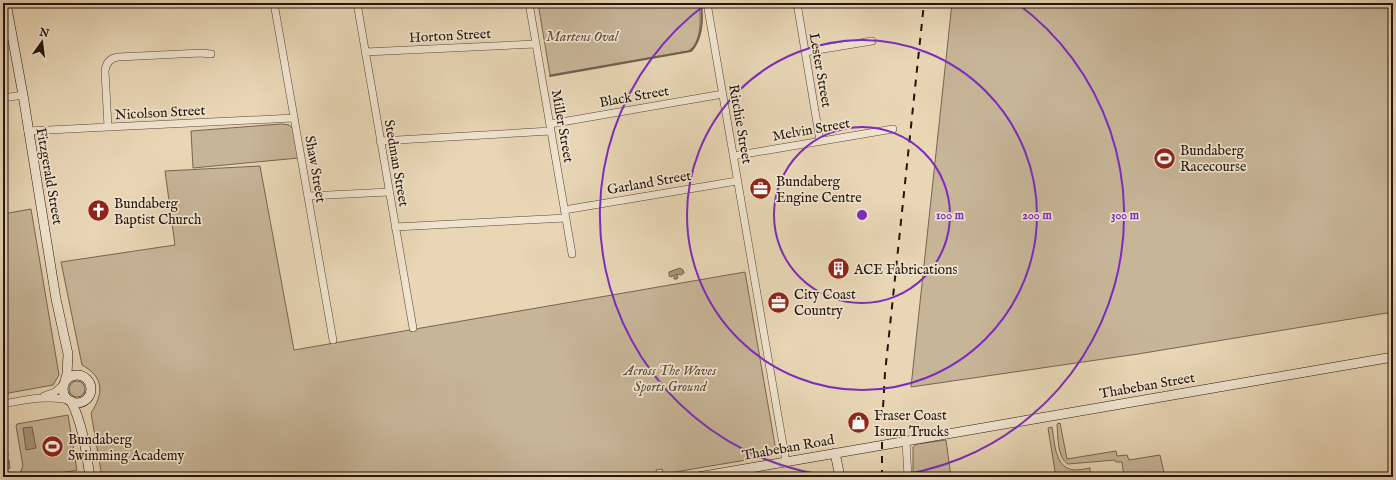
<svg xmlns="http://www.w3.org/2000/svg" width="1396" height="480" viewBox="0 0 1396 480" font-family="'IM FELL English',serif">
<rect width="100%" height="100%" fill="#e8d6b5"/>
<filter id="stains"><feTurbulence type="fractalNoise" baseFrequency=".005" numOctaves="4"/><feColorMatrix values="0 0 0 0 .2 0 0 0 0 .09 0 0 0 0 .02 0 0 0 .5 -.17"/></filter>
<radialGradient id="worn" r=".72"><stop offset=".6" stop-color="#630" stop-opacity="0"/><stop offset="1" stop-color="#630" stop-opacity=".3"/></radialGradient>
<path fill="#c7b598" stroke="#766452" d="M 538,3 L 699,3 C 701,16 702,44 688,51 L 550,75 Z
M 952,3 L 1393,3 L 1393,312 L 1138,354 L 911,387 Z
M 281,124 L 289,125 L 294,130 L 299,158 L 193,168 L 191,131 Z
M 260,166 L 294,350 L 745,272 L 776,451 L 770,456 L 663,474 L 662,469 L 656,470 L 657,476 L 648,477 L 102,477 L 91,413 C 104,393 104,377 82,365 L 61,262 L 175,245 L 165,171 Z
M 31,209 L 59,375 L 53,385 L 3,394 L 3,214 Z
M69 389a8 8 0 1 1 16 0a8 8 0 1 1-16 0Z
M 68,415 L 77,470 L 39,477 L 20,477 L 20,473 L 23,466 L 16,426 L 17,424 Z
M 1060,423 L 1067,459 L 1116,451 L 1117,456 L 1127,455 L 1129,460 L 1160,455 L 1165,477 L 1124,477 L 1122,462 L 1116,462 L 1115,460 L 1068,464 C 1057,458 1058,436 1057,424 Z
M 3,426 L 8,456 L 6,457 L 7,460 L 9,460 L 10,468 L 3,470 L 3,462 L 4,461 L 3,453 Z
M 1052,427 C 1055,442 1054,468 1074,470 C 1079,470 1085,469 1090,468 L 1090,474 L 1078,477 L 1056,477 L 1048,428 Z
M 946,440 L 951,477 L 913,477 L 913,447 L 917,444 Z"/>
<path fill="#a5947b" stroke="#71614e" d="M 680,268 L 683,270 L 684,273 L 681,275 L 676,274 L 678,277 L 677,279 L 674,279 L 674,275 L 671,277 L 669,276 L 669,272 Z
M 32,427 L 36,448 L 26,450 L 23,428 Z"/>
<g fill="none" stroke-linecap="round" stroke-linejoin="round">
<path stroke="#71614e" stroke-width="2" d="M 550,76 L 691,51 C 703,38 703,19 701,3"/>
<defs>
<path id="street" d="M 274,3 L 333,340
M 357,3 L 413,328
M 529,3 L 572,254
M 707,3 L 786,462
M 797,3 L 820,141
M 365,52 L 536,44
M 805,52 L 872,41
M 3,98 L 23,95
M 550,124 L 723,94
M 108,127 L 105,71 C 106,63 110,58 118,57 L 201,53 L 211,54
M 28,131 L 294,118
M 380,141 L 551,131
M 733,156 L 893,129
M 308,196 L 389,192
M 564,210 L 737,181
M 395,227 L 566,218
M 44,396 L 55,392 L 64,384
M 3,404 C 25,400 47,395 69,400
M 906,441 L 908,477"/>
<path id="secondary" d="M 6,3 L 23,95 L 56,299 L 68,354 L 67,374 L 65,381
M63 389a14 14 0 1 1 28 0a14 14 0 1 1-28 0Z
M 71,401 C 83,425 86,451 90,477
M 835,453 L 840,477
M 698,477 L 1393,357"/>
</defs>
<use href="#street" stroke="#554436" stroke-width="8"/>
<use href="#secondary" stroke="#24140b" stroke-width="10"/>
<use href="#street" stroke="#f0e4cf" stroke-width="7"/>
<use href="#secondary" stroke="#f0e4cf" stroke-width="9"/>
<path stroke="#24140b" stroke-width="2" stroke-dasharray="7 7" stroke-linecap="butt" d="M 882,477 L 882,425 L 885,373 L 924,3"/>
</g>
<g fill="none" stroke="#7b2cbf" stroke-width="2">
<circle cx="862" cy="215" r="88"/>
<circle cx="862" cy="215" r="175"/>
<path d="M839 477A263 263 0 0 1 706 4M1018 4A263 263 0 0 1 885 477"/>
</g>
<defs>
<symbol id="stadium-disc" viewBox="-11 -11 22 22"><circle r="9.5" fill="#8f2418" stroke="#f0e4cf"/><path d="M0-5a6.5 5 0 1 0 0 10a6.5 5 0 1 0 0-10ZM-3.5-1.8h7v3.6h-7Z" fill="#fff"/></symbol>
<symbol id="office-disc" viewBox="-11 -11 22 22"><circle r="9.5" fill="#8f2418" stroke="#f0e4cf"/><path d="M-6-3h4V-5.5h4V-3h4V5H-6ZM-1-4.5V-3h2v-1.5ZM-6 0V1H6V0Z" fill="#fff"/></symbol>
<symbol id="church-disc" viewBox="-11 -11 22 22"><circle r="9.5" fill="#8f2418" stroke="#f0e4cf"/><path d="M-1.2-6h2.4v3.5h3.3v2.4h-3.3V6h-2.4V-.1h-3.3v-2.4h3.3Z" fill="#fff"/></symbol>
<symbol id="building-disc" viewBox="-11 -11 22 22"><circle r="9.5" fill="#8f2418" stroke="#f0e4cf"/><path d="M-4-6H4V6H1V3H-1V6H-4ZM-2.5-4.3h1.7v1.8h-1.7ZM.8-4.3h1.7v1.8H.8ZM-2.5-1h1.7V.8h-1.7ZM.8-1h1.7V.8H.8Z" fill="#fff"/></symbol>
<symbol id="shop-disc" viewBox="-11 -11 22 22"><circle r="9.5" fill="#8f2418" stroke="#f0e4cf"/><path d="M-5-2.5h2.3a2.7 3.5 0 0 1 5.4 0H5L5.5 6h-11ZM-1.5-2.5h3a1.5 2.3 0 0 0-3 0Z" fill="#fff"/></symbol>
</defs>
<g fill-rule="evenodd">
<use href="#stadium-disc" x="1152" y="146" width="25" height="25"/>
<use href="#office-disc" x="748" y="176" width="25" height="25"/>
<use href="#church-disc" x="86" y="198" width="25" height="25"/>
<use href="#building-disc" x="826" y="256" width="25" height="25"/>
<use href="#office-disc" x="766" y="290" width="25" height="25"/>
<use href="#shop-disc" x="846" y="410" width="25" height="25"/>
<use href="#stadium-disc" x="40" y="434" width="25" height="25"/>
</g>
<g text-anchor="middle" stroke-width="3.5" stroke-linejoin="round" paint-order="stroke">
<g font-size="14" fill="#24140b" stroke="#f0e4cf">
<text transform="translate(450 35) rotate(-3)" y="5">Horton Street</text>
<text transform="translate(821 70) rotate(80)" y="5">Lester Street</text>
<text transform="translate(634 96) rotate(-10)" y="5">Black Street</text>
<text transform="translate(160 112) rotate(-3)" y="5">Nicolson Street</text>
<text transform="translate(741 124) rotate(80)" y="5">Ritchie Street</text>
<text transform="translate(563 126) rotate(80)" y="5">Miller Street</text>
<text transform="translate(811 129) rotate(-10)" y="5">Melvin Street</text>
<text transform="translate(397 163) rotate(80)" y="5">Stedman Street</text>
<text transform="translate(316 169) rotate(80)" y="5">Shaw Street</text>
<text transform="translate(50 176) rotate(80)" y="5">Fitzgerald Street</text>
<text transform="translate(649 182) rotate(-10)" y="5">Garland Street</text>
<text transform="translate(1147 385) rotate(-10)" y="5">Thabeban Street</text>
<text transform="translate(788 447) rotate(-10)" y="5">Thabeban Road</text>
</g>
<g font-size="14" font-style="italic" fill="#5d4c3c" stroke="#f0e4cf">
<text x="582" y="41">Martens Oval</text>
<text x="670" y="375">Across The Waves<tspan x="670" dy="16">Sports Ground</tspan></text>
</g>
<g font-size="14" fill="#24140b" stroke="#f0e4cf" text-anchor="start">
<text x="1180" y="155">Bundaberg<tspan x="1180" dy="16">Racecourse</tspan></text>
<text x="776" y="186">Bundaberg<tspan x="776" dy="16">Engine Centre</tspan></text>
<text x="114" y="208">Bundaberg<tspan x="114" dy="16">Baptist Church</tspan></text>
<text x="854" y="274">ACE Fabrications</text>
<text x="794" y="299">City Coast<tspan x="794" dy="16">Country</tspan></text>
<text x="874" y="420">Fraser Coast<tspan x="874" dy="16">Isuzu Trucks</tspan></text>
<text x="68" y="444">Bundaberg<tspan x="68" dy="16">Swimming Academy</tspan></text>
</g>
</g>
<circle cx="862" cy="215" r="6" fill="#7b2cbf" stroke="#f0e4cf" stroke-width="2"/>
<g font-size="12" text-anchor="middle" font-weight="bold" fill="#7b2cbf" stroke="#f0e4cf" stroke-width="3.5" stroke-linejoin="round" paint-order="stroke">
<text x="950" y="219">100 m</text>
<text x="1037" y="219">200 m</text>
<text x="1125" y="219">300 m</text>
</g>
<rect width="1396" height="480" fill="none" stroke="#e8d6b5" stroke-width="16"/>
<rect x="4" y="4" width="1388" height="472" fill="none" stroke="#24140b" stroke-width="2"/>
<rect x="8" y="8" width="1380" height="464" fill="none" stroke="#24140b"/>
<g transform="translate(42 42) rotate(14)" stroke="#f0e4cf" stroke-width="3" paint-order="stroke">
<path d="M0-3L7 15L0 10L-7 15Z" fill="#24140b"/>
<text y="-6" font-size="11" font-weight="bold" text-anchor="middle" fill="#24140b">N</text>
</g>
<rect width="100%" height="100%" filter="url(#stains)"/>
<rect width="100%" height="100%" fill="url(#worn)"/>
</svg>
